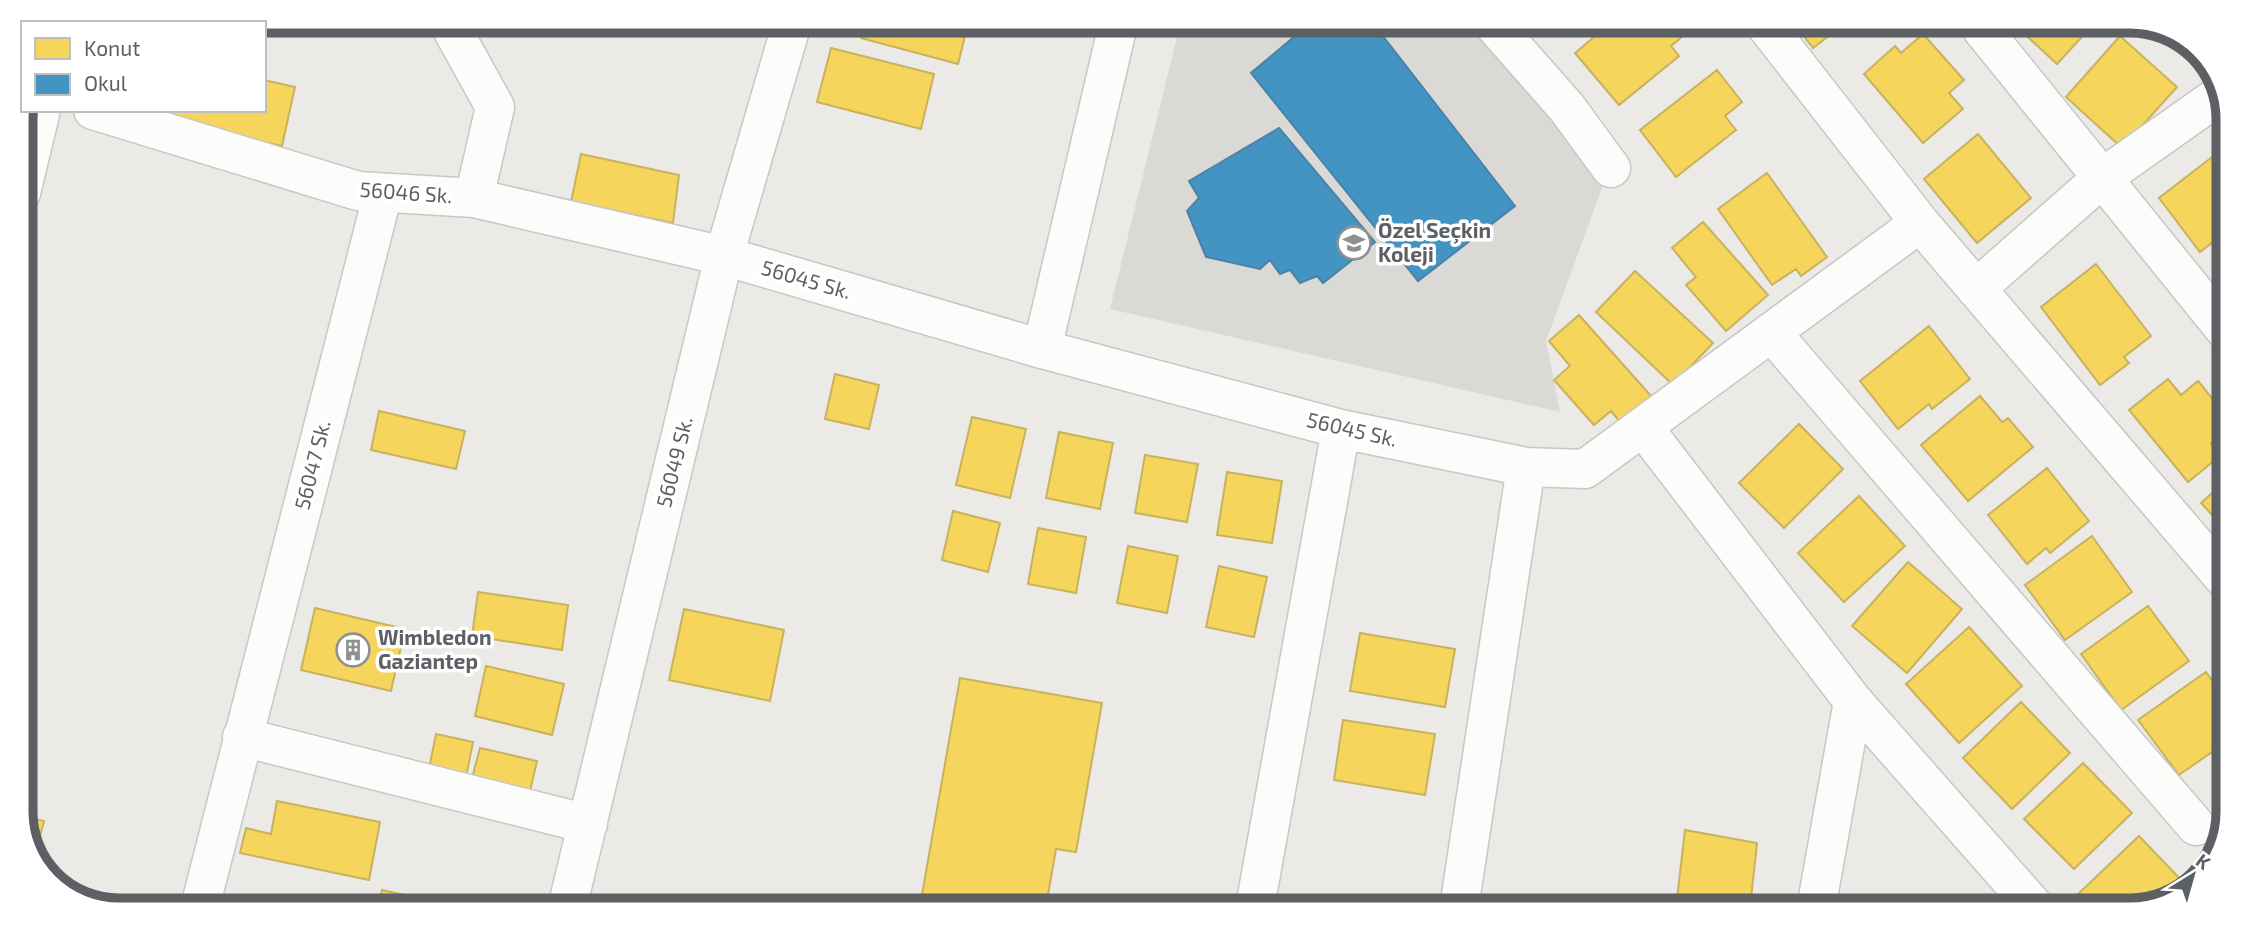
<svg xmlns="http://www.w3.org/2000/svg" width="2249" height="931" viewBox="0 0 2249 931" font-family="'Exo 2',sans-serif">
<rect width="100%" height="100%" fill="#ebeae6"/>
<path fill="#dbd9d5" d="M 1180,25 L 1474,26 L 1606,177 L 1546,341 L 1560,412 L 1110,309 Z"/>
<path fill="#f6d55c" stroke="#c8b25e" stroke-width="2" d="M 509,22 L 562,23 L 559,35 Z
M 864,24 L 968,24 L 958,64 L 861,38 Z
M 1607,26 L 1683,27 L 1688,32 L 1671,46 L 1679,56 L 1619,105 L 1575,53 Z
M 1797,27 L 1840,27 L 1813,48 Z
M 2018,28 L 2090,28 L 2057,64 Z
M 1923,34 L 1964,80 L 1949,93 L 1963,109 L 1923,143 L 1864,74 L 1895,46 L 1901,53 Z
M 2120,36 L 2177,87 L 2122,148 L 2066,97 Z
M 831,48 L 934,74 L 921,129 L 817,102 Z
M 1717,70 L 1742,102 L 1725,116 L 1736,130 L 1676,177 L 1640,130 Z
M 264,80 L 295,87 L 282,146 L 169,122 L 172,110 L 264,110 Z
M 1978,134 L 2031,198 L 1977,243 L 1924,179 Z
M 581,154 L 679,175 L 673,223 L 571,202 Z
M 2212,157 L 2227,174 L 2227,231 L 2200,252 L 2159,198 Z
M 1767,173 L 1827,257 L 1801,276 L 1796,269 L 1772,285 L 1718,209 Z
M 1703,222 L 1768,295 L 1726,331 L 1686,285 L 1696,277 L 1672,248 Z
M 2096,264 L 2151,336 L 2124,357 L 2129,363 L 2100,385 L 2041,307 Z
M 1635,271 L 1713,343 L 1673,385 L 1596,312 Z
M 1579,315 L 1651,396 L 1621,423 L 1611,411 L 1594,425 L 1554,380 L 1570,366 L 1549,341 Z
M 1929,326 L 1970,379 L 1932,409 L 1929,404 L 1898,429 L 1860,381 Z
M 835,374 L 879,385 L 869,429 L 825,419 Z
M 2168,379 L 2181,395 L 2198,381 L 2225,414 L 2225,431 L 2211,443 L 2221,455 L 2188,482 L 2129,410 Z
M 1980,396 L 2002,422 L 2008,418 L 2033,447 L 1968,501 L 1921,445 Z
M 379,411 L 465,431 L 456,469 L 371,450 Z
M 972,417 L 1026,429 L 1010,498 L 956,485 Z
M 1799,424 L 1843,469 L 1784,528 L 1739,483 Z
M 1059,432 L 1113,443 L 1100,509 L 1046,498 Z
M 1145,455 L 1198,464 L 1187,522 L 1135,513 Z
M 2047,468 L 2089,521 L 2050,553 L 2046,548 L 2027,564 L 1988,515 Z
M 1227,472 L 1282,481 L 1272,543 L 1217,535 Z
M 2224,482 L 2224,528 L 2201,503 Z
M 1859,496 L 1905,546 L 1844,602 L 1798,553 Z
M 953,511 L 1000,523 L 988,572 L 942,560 Z
M 1038,528 L 1086,537 L 1076,593 L 1028,584 Z
M 2092,536 L 2132,592 L 2065,640 L 2025,585 Z
M 1128,546 L 1178,556 L 1167,613 L 1117,603 Z
M 1908,562 L 1962,609 L 1907,673 L 1852,626 Z
M 1219,566 L 1267,577 L 1254,637 L 1206,627 Z
M 478,592 L 568,605 L 562,650 L 472,636 Z
M 2148,606 L 2189,661 L 2121,710 L 2081,654 Z
M 315,608 L 405,629 L 391,691 L 301,670 Z
M 684,609 L 784,630 L 770,701 L 669,680 Z
M 1969,627 L 2022,686 L 1959,743 L 1906,684 Z
M 1360,633 L 1455,649 L 1445,707 L 1350,691 Z
M 486,666 L 564,684 L 552,735 L 475,716 Z
M 2206,672 L 2222,694 L 2222,745 L 2179,775 L 2138,720 Z
M 960,678 L 1102,703 L 1076,852 L 1056,849 L 1046,906 L 920,906 Z
M 2021,702 L 2070,753 L 2012,809 L 1963,758 Z
M 1343,720 L 1435,734 L 1425,795 L 1334,780 Z
M 436,734 L 473,742 L 465,782 L 428,774 Z
M 480,748 L 537,761 L 528,800 L 470,786 Z
M 2083,763 L 2132,813 L 2074,869 L 2024,819 Z
M 2221,794 L 2221,833 L 2214,796 Z
M 277,801 L 380,822 L 369,880 L 240,853 L 246,828 L 271,834 Z
M 21,816 L 44,821 L 35,856 L 21,818 Z
M 1685,830 L 1757,843 L 1750,908 L 1677,899 Z
M 2139,836 L 2187,886 L 2178,895 L 2130,910 L 2089,910 L 2076,896 Z
M 382,890 L 418,898 L 417,904 L 379,904 Z
M 1206,899 L 1227,903 L 1227,907 L 1204,907 Z"/>
<path fill="#4393c3" stroke="#4a83a6" stroke-width="2" d="M 1308,25 L 1375,26 L 1515,206 L 1418,281 L 1251,73 Z
M 1279,128 L 1375,242 L 1323,283 L 1317,276 L 1300,283 L 1290,270 L 1280,274 L 1270,260 L 1260,269 L 1206,257 L 1187,211 L 1199,198 L 1189,181 Z"/>
<g fill="none" stroke-linecap="round" stroke-linejoin="round">
<defs>
<path id="minor" d="M 448,22 L 495,107 L 474,198
M 1495,26 L 1567,108 L 1611,168
M 1767,27 L 1920,223 L 2223,577
M 1981,28 L 2226,331
M 93,110 L 358,191 L 474,198 L 724,256 L 1042,349 L 1341,429 L 1526,467 L 1585,469 L 1920,223
M 21,193 L 41,110
M 1976,289 L 2102,178 L 2221,94
M 1771,332 L 2196,826
M 1042,349 L 1118,25
M 1643,427 L 1853,701 L 2037,910
M 242,737 L 588,824
M 201,903 L 383,193
M 568,904 L 724,256 L 792,23
M 1255,907 L 1341,429
M 1459,908 L 1526,467
M 1816,909 L 1853,701"/>
</defs>
<use href="#minor" stroke="#c7c7c7" stroke-width="41"/>
<use href="#minor" stroke="#fcfcfb" stroke-width="38"/>
</g>
<defs>
<symbol id="school-ring" viewBox="-11 -11 22 22"><circle r="9.5" fill="#fff" stroke="#8e9091" stroke-width="1.5"/><path d="M0-5L7-2L0 1L-7-2ZM-4 1L0 2.5L4 1V4Q0 6-4 4Z" fill="#8e9091"/></symbol>
<symbol id="building-ring" viewBox="-11 -11 22 22"><circle r="9.5" fill="#fff" stroke="#8e9091" stroke-width="1.5"/><path d="M-4-6H4V6H1V3H-1V6H-4ZM-2.5-4.3h1.7v1.8h-1.7ZM.8-4.3h1.7v1.8H.8ZM-2.5-1h1.7V.8h-1.7ZM.8-1h1.7V.8H.8Z" fill="#8e9091"/></symbol>
</defs>
<g fill-rule="evenodd">
<use href="#school-ring" x="1335" y="224" width="38" height="38"/>
<use href="#building-ring" x="334" y="631" width="38" height="38"/>
</g>
<g text-anchor="middle" stroke-width="7" stroke-linejoin="round" paint-order="stroke">
<g font-size="21" fill="#5c5f63" stroke="#fff">
<text transform="translate(406 193) rotate(4)" y="7">56046 Sk.</text>
<text transform="translate(806 280) rotate(16)" y="7">56045 Sk.</text>
<text transform="translate(1352 430) rotate(13)" y="7">56045 Sk.</text>
<text transform="translate(675 462) rotate(-76)" y="7">56049 Sk.</text>
<text transform="translate(313 465) rotate(-76)" y="7">56047 Sk.</text>
</g>
<g font-size="21" font-weight="bold" fill="#5c5f63" stroke="#fff" text-anchor="start">
<text x="1378" y="238">Özel Seçkin<tspan x="1378" dy="24">Koleji</tspan></text>
<text x="378" y="645">Wimbledon<tspan x="378" dy="24">Gaziantep</tspan></text>
</g>
</g>
<path d="M0 0H2249V931H0ZM119 33H2130A86 86 0 0 1 2216 119V812A86 86 0 0 1 2130 898H119A86 86 0 0 1 33 812V119A86 86 0 0 1 119 33Z" fill="#fff" fill-rule="evenodd"/>
<path fill="none" stroke="#5c5f63" stroke-width="9" d="M119 33H2130A86 86 0 0 1 2216 119V812A86 86 0 0 1 2130 898H119A86 86 0 0 1 33 812V119A86 86 0 0 1 119 33Z"/>
<rect x="21" y="21" width="245" height="91" fill="#ffffff" stroke="#bebfc1" stroke-width="2"/>
<rect x="35" y="38" width="35" height="21" fill="#f6d55c" stroke="#bebfc1" stroke-width="2"/>
<text x="84" y="56" font-size="21" fill="#5c5f63">Konut</text>
<rect x="35" y="74" width="35" height="21" fill="#4393c3" stroke="#bebfc1" stroke-width="2"/>
<text x="84" y="91" font-size="21" fill="#5c5f63">Okul</text>
<g transform="translate(2193 875) rotate(37)" stroke="#ffffff" stroke-width="5" paint-order="stroke">
<path d="M0-5L12 26L0 18L-12 26Z" fill="#5c5f63"/>
<text y="-10" font-size="19" font-weight="bold" text-anchor="middle" fill="#5c5f63">K</text>
</g>
</svg>
